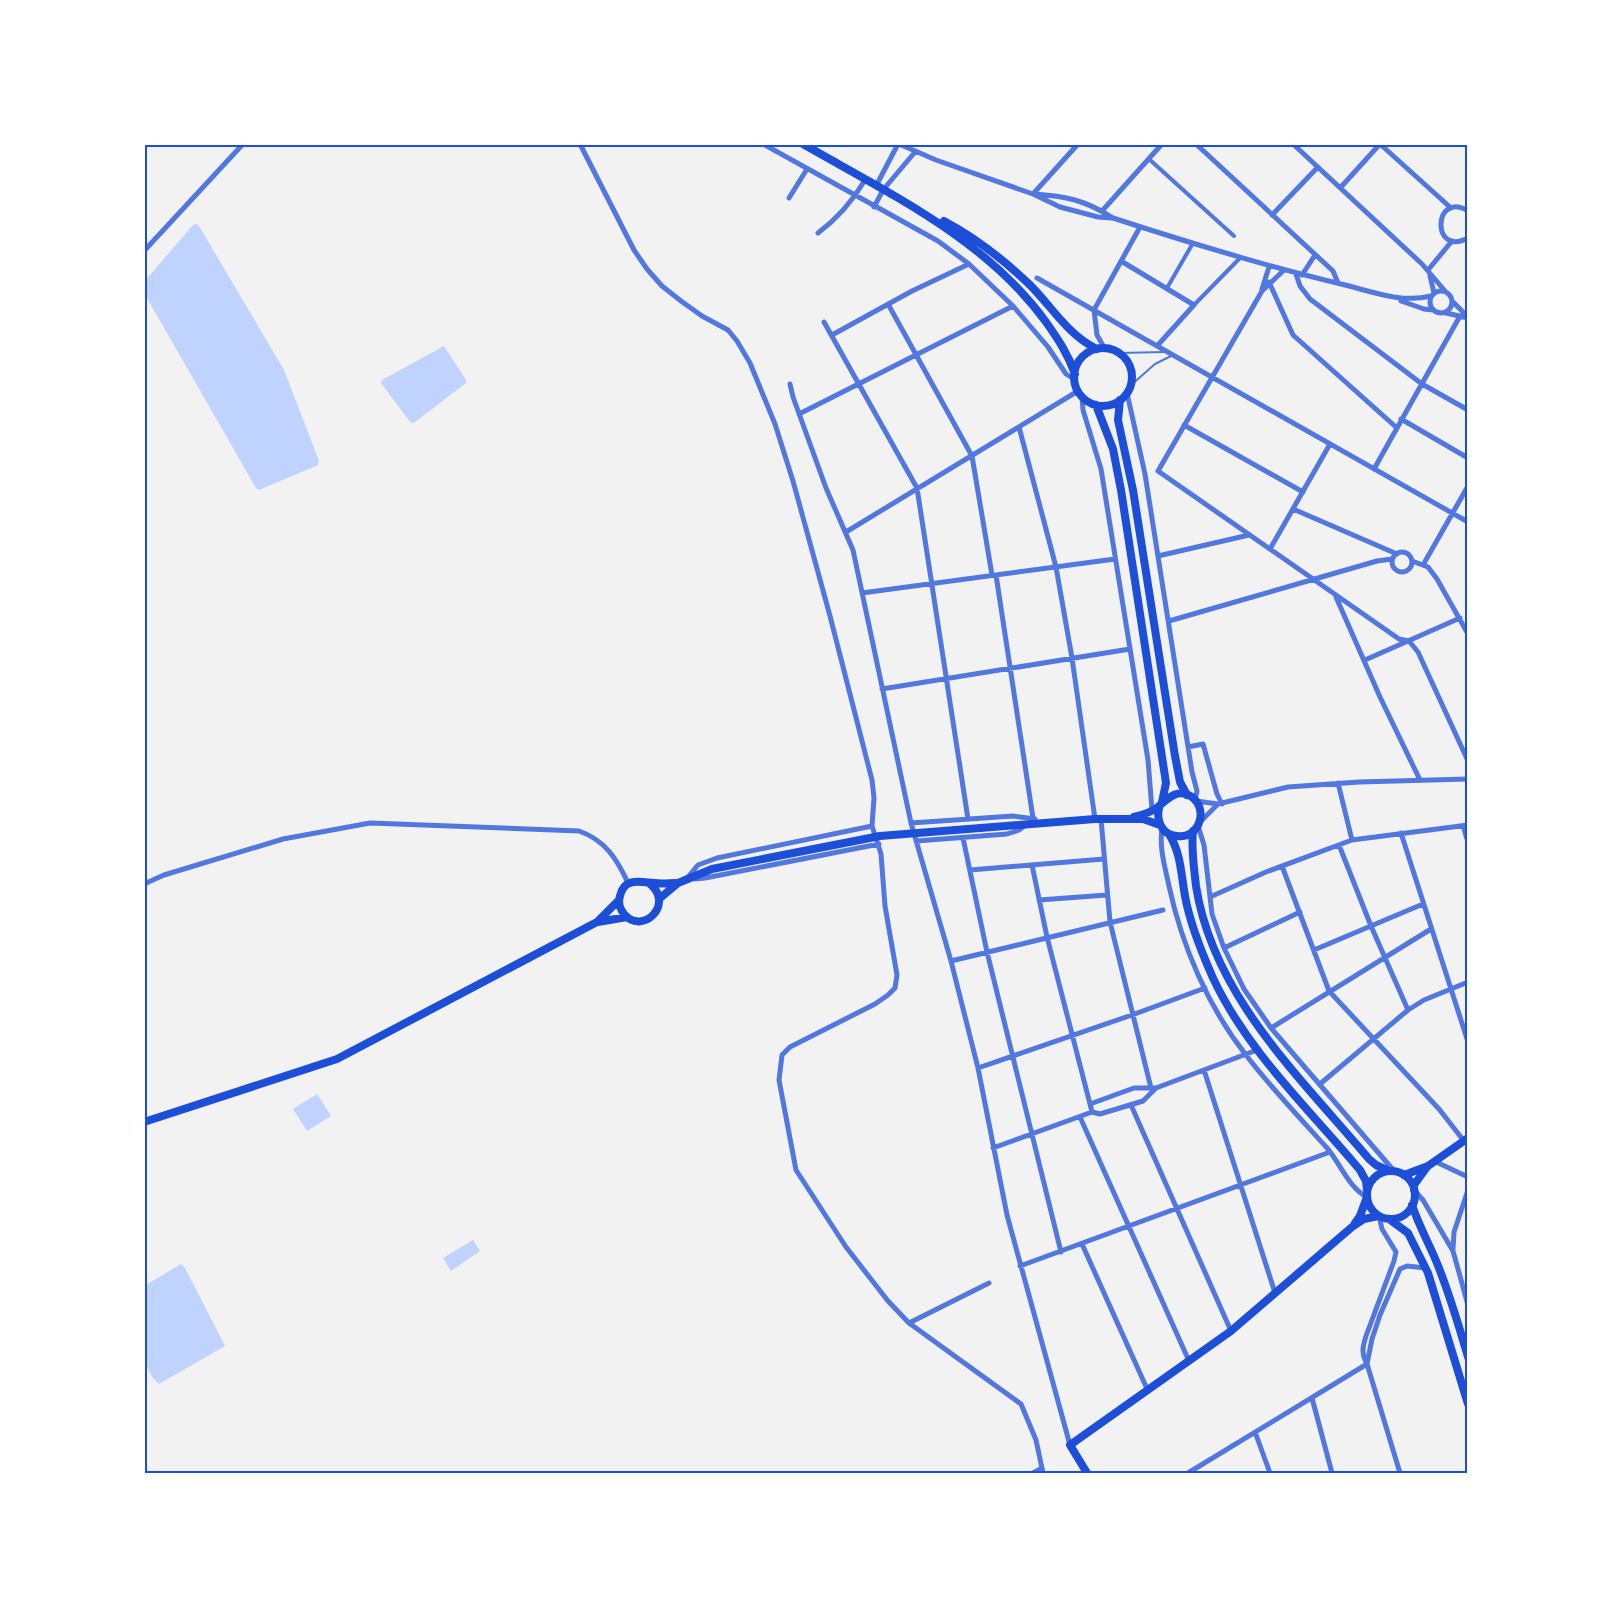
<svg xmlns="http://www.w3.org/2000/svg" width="1612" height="1617" viewBox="0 0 1612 1617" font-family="Quicksand,sans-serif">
<rect width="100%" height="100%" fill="#f2f2f2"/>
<path fill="#bfd3fe" d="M 196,224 L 199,226 L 284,370 L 319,461 L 318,465 L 259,490 L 256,488 L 144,293 L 144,282 L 193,225 Z
M 444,346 L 466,380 L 466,383 L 415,422 L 411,423 L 381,383 L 382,380 Z
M 317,1094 L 331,1116 L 307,1131 L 293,1109 Z
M 473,1240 L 480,1251 L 451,1271 L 443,1258 Z
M 181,1264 L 185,1268 L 225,1346 L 159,1384 C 136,1366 144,1313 144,1286 Z"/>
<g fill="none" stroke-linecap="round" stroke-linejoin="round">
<path stroke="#5277de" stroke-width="2" d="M 1119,353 L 1165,352
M 1130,386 L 1155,364 L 1171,356"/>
<path stroke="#5277de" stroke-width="4" d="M 1149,159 L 1234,236
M 1167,288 L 1193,243
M 1194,305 L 1240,258"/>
<path stroke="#5277de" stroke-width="5" d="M 580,144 L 634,250 L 647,269 L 662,286 L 681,301 L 702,316 L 728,330 L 737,341 L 750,363 L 775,424 L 793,481 L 830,616 L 872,780 L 874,798 L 872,826 L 881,854 L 885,906 L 897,975 L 895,988 L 888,995 L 875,1004 L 790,1047 L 782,1055 L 779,1080 L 796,1170 L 846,1247 L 888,1301 L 909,1323 L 1021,1404 L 1036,1440 L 1043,1473
M 763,144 L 938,241 L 969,264 L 1013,306 L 1048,347 L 1066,374 L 1074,379
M 899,144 L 936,160 L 1033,194 L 1060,207 L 1098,217 L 1111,218
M 1196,144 L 1333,271 L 1338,283
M 1293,144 L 1422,264 L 1445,291
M 1380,144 L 1451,208
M 876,186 L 898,144
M 1341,187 L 1380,144
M 1033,194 C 1066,196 1085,200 1113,218 C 1187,242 1261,265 1337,283 C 1368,290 1400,304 1431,296
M 1033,194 L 1078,144
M 789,198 L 807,169
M 874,207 L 883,190 L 915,152
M 1102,211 L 1162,144
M 1468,211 C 1433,190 1431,258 1468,238
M 1272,215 L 1318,167
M 818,233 C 838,218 852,202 865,180
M 144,251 L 243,144
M 1121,261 L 1194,305 L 1157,346
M 1428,270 L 1452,241
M 1296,274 L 1300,286 L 1310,299 L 1422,384 L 1468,410
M 1302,275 L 1315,255
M 1430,276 L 1434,293
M 1037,278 L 1468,522
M 1269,282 L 1293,335 L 1397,428
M 1262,289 L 1269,267
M1430 302a11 11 0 1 1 22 0a11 11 0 1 1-22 0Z
M 1401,301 L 1424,309 L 1433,310
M 1453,302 L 1468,317
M 888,304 L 972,456 L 992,575
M 1446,313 L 1468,318
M 824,322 L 917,488 L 968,819
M 832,335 L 912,291 L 969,264
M 1105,349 L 1097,335 L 1094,310 L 1140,227
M 790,384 L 793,397 L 826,488 L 853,550 L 911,823 L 951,961 L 978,1068 L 1007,1215 L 1070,1445
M 1127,393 L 1145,474 L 1192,772 L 1197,791 L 1195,800
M 1082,397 L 1083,410 L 1101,469 L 1148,760 L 1152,810
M 799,414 L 1013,306
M 1401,419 L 1468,458
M 1184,425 L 1303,492
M 1019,427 L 1056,567 L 1072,658 L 1095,819
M 1374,469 L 1460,316
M 1158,471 L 1399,639 L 1409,641 L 1418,652 L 1468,761
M 1158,471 L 1262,291 L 1283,271
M 1293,509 L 1397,554
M 846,532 L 1078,391
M 1270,549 L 1330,444
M1392 562a10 10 0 1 1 20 0a10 10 0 1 1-20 0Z
M 1158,556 L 1249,535
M 1412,561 L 1428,567 L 1437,579 L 1468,634
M 1423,565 L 1468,486
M 996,575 L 1033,818
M 862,593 L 1115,559
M 1336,597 L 1380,697 L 1420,780
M 1169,621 L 1377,561 L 1392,559
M 1365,660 L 1460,618
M 882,689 L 1130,649
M 1188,747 L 1203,744 L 1217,794 L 1222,804
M 1338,783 L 1352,840
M 1196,801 L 1218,804 L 1288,787 L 1359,782 L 1468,779
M 1101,819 L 1110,922 L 1151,1088
M 1200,822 L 1218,804
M 911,823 L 1013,816 L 1035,819
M 1198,826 L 1204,845 L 1212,914 L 1224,948 L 1244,989 L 1271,1028 L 1395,1172
M 1463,826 L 1468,842
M 1162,828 C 1159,848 1165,867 1169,886 C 1182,946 1208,1007 1246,1055 C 1271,1088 1300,1118 1327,1148 C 1340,1163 1349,1188 1367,1197
M 1401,833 L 1468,1042
M 963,838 L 987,952 L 1061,1252
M 916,841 L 1007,834 L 1019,830 L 1026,825
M 1339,845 L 1371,926 L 1408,1010
M 1032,865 L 1047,937 L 1090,1104
M 1282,866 L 1329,991 L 1439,1109 L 1464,1141
M 970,870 L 1104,859
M 688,877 L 698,865 L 717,858 L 872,826
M 695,879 L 705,878 L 879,844
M 144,884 L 164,875 L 283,839 L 370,823 L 579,831 C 605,840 617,859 628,883
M 1210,897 L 1266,872 L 1352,840 L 1468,825
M 1039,900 L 1107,895
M 1224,948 L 1300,912
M 1314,950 L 1423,904
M 951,961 L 1163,910
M 1271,1028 L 1431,929
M 978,1068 L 1132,1015 L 1205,988
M 1204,1070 L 1275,1293
M 1320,1084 L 1408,1010 L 1424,1000 L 1468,982
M 1134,1088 L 1156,1088 L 1143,1101 L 1100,1114 L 1092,1112 L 1090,1104 Z
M 1156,1088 L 1257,1050
M 1131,1105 L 1231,1331
M 1080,1117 L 1189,1361
M 993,1148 L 1092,1112
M 1434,1161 L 1468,1177
M 1414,1190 L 1423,1200 L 1453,1251 L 1468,1305
M 1082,1244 L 1148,1391
M 1453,1249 L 1454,1232 L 1468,1190
M 1020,1266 L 1330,1152
M 909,1323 L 989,1283
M 1366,1362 C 1361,1353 1363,1346 1366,1336 L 1394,1261 L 1396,1252 L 1382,1229 L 1379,1216
M 1312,1398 L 1332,1473
M 1255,1432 L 1270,1473
M 1033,1473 L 1042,1468
M 1188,1473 L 1367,1364
M 1400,1473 L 1367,1364 L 1372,1339 L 1380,1315 L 1400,1269 L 1407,1266 L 1425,1268"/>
<path stroke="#1d4ed8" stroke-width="8" d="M 1355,1223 L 1360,1216 L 1367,1197
M 1087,1473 L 1070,1445 L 1231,1331 L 1352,1227 L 1364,1219 L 1378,1216"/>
<path stroke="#1d4ed8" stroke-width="8" d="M 803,144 C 890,194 986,239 1046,322 C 1058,339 1068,354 1075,374
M 944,221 C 976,238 1004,260 1030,285 C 1052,307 1068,335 1097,349
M1074 377a29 29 0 1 1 58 0a29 29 0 1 1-58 0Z
M 1120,400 L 1118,420 L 1133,490 L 1175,756 L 1180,782 L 1187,795
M 1096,405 L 1113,449 L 1121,490 L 1166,783 L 1162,802
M 1134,817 C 1142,815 1153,812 1159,806 C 1169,797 1179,788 1192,797 C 1209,810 1199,839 1177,836 C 1161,835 1155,819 1160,805
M 1193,831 C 1191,850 1194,867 1196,886 C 1213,996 1300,1077 1369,1159 L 1376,1165 L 1389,1171
M 1169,834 C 1181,853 1181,874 1185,896 C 1190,924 1201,951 1213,978 C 1247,1051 1309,1109 1360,1170 L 1366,1181 L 1367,1190
M 649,883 C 676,904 642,936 624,914 C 620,909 618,902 620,896 C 624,877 640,882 654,883 C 662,884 669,883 677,883
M 659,899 L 678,883 L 712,869 L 880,836 L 1095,819 L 1143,819 L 1160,825
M 598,922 L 627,917
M 144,1122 L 337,1059 L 597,922 L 619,900
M1367 1195a24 24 0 1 1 48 0a24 24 0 1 1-48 0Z
M 1404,1175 L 1428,1166 L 1468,1138
M 1414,1190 L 1414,1185 L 1427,1167
M 1412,1205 C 1418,1223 1426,1238 1434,1256 C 1448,1288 1458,1323 1468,1357
M 1389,1219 L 1408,1233 L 1428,1273 L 1468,1404"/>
</g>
<rect width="1612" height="1617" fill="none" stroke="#ffffff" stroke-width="291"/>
<rect x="146" y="146" width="1320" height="1326" fill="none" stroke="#1d4ed8" stroke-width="2"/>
</svg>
